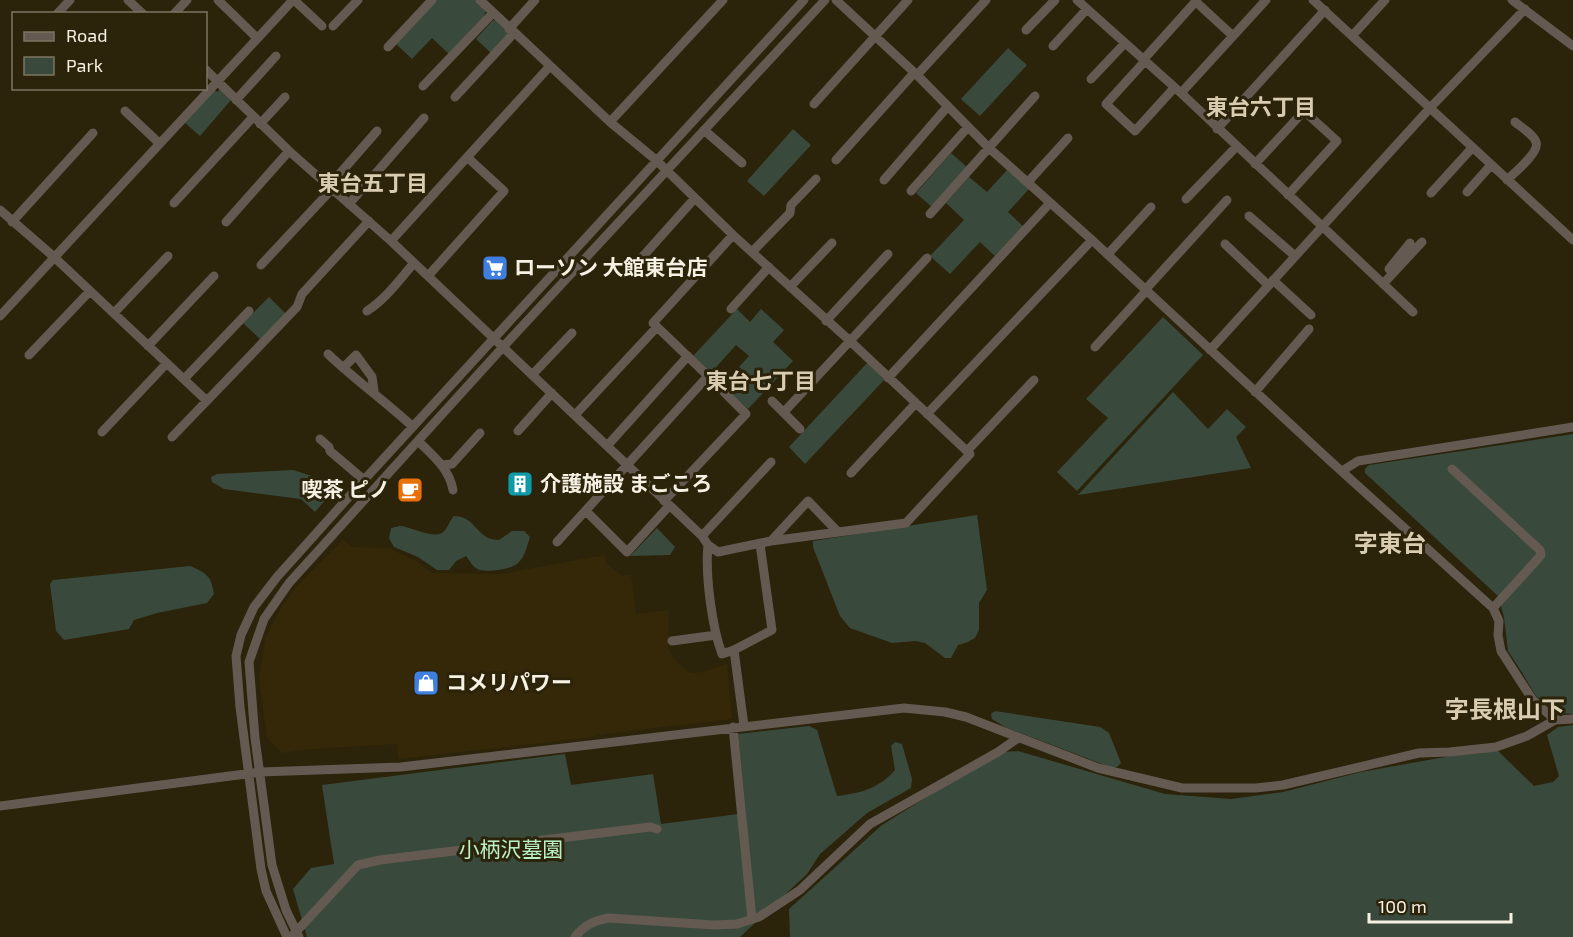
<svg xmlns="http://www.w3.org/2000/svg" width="1573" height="937" viewBox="0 0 1573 937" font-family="'Exo 2','Noto Sans JP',sans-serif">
<rect width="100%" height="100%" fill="#2c230b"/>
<path fill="#342808" d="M 343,540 L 352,547 L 389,548 L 416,561 L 432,573 L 501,574 L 604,555 L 606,563 L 622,576 L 631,574 L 636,614 L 669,610 L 668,648 L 675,660 L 685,669 L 692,673 L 701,672 L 727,664 L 732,719 L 605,734 L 585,738 L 399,759 L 397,744 L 311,749 L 282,753 L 267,738 L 259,678 L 266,636 L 282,606 L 296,587 Z"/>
<path fill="#394a3c" d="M 436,0 L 475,0 L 486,10 L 484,17 L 449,54 L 432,38 L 412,59 L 395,43 Z
M 493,20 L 496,21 L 509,33 L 491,53 L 476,39 Z
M 1008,48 L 1027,65 L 980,116 L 961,99 Z
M 220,89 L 231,100 L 200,136 L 184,122 L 214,90 L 217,92 Z
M 793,129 L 811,145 L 764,196 L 747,181 Z
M 951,153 L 968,168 L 933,208 L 916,193 Z
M 1007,170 L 1029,189 L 1008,212 L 1025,228 L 997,258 L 980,242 L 950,274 L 930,256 L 964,220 L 946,203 L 969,177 L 987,192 Z
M 269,297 L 287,315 L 262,341 L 243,323 Z
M 737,309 L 750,322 L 761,309 L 784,330 L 773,342 L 793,361 L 748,409 L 730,393 L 747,374 L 739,367 L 749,356 L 736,345 L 710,374 L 692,357 Z
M 1163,317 L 1203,355 L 1077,491 L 1057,472 L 1108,418 L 1086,399 Z
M 868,362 L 885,379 L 805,464 L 789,447 Z
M 1173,392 L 1208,429 L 1227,409 L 1246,427 L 1236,437 L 1251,468 L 1078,495 Z
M 1573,434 L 1573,714 L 1559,713 L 1546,704 L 1536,696 L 1521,671 L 1508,651 L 1504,617 L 1498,596 L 1365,473 L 1365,469 L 1369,465 Z
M 293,470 L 321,479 L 333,491 L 315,512 L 301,499 L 224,489 L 212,482 L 211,477 L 217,474 Z
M 977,515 L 987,590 L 979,603 L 979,630 L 975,638 L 968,642 L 958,645 L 951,658 L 945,658 L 925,643 L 916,641 L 892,643 L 850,628 L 840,616 L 813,547 L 813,541 Z
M 454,516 C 472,516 475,531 488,538 C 489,539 498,540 499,540 L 512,531 L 524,531 L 530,537 C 527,546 525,557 518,563 C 510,570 489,572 480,570 C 473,568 470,561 466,556 L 456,561 L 449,570 L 437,570 L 418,557 L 394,547 L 389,538 L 391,528 C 393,528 398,526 401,526 C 411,527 435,540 443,532 C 448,528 449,521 454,516 Z
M 657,528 L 675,547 L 670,555 L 630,556 Z
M 190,566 C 207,573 211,576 214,594 L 207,603 L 157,613 L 134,620 L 129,629 L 64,640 L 56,631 L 50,584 L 53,580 Z
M 995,711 L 1100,727 L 1109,733 L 1121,763 L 1117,767 L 1110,767 L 1005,727 L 992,719 L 991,714 Z
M 1573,725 L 1573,937 L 790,937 L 789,909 L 882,825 L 935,792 L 1003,752 L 1018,751 L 1165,794 L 1231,799 L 1283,792 L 1361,772 L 1445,757 L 1497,750 L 1534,786 L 1553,782 L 1559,776 L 1547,735 L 1558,727 Z
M 809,726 L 817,730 L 837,796 C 861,793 878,789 895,770 L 891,746 L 895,742 L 902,744 L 912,779 L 911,788 L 867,813 L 820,854 L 807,874 L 740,937 L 307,937 L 293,889 L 311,868 L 334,864 L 322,785 L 565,754 L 571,785 L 653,774 L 661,824 L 746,813 L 738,734 Z"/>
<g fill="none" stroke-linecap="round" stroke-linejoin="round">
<path stroke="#645a52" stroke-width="9" d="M 128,0 L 143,14
M 218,0 L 257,38
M 294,0 L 322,26
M 836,0 L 917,75 L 989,148 L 1092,240 L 1327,458 L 1493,608 L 1499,621 L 1498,635 L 1501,651 L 1532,699 L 1555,720
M 1077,0 L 1181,93 L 1413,312
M 1313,0 L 1573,240
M 1512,0 L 1573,46
M 1195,1 L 1233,36
M 57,14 L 70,0
M 174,14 L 187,0
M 333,26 L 358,0
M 509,29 L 535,0
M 1026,30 L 1055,0
M 1352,36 L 1385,0
M 1053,46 L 1087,9
M 388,47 L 432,0
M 1143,60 L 1197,0
M 1145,61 L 1106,104 L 1135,131 L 1174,88
M 206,70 L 289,151 L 391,241 L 702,536 L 708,545 L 718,552 L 771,541 L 906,523 L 970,454 L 849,340 L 733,235 L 656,160 L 610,122 L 480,0
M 917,75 L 986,0
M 1091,79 L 1125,43
M 423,86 L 493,13
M 1181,93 L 1266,0
M 455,97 L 514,33
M 236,100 L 276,56
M 814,104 L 908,0
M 125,111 L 159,143
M 610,122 L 723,0
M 260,124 L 285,97
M 1217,129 L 1325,10
M 704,130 L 742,163
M 836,160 L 914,73
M 1255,164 L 1304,111 L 1337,141 L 1288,195
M 884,180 L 948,106
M 1507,180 C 1514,173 1540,152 1536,142 C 1534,135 1521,127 1515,122
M 1028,182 L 1068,138
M 329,186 L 377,131
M 911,191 L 968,127
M 1467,192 L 1491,165
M 1431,193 L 1472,148
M 1186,199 L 1236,147
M 174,203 L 253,117
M 349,204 L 424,118
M 0,210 L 54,257 L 207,401
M 930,214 L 1035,96
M 1249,216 L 1295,256
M 12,222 L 93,133
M 226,222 L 289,151
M 391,241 L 550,66
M 1225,244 L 1268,285
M 752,252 L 790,213 L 791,205 L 816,179
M 1108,254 L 1151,207
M 637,263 L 695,198
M 261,265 L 332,189
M 1389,269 L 1410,243
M 428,276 L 504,191 L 467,157
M 1273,280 L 1311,315
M 1383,284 L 1422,242
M 790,287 L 832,243
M 1145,290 L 1227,200
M 731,309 L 769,267
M 367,311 C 386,299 399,280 414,263
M 114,313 L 168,256
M 0,316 L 293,0
M 826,321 L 888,254
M 148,346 L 214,276
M 1095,347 L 1146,291
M 1210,350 L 1430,108 L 1525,9
M 328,354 C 355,380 385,401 413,427
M 29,355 L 90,291
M 343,368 L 356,355 L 372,377 L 374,391
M 532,375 L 572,333
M 888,378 L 1050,203
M 184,379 L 249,311
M 1255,392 L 1309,329
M 772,401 L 800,429
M 784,412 L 927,258
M 927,414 L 1092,240
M 575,415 L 657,327
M 518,431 L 552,393
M 102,432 L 167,363
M 172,437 L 297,307 L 302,294 L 369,221
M 320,439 L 329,447 L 330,451 L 364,480
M 418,441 C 433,456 449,468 453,490
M 607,446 L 688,356
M 967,451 L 1034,380
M 442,465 L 452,464 L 480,433
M 1452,469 L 1540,550 L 1541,555 L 1535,562 L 1493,608
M 1342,471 L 1358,461 L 1573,427
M 851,473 L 916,403
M 664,501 L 746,414 L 708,376
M 586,511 L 627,552 L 669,506
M 702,536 L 771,462
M 771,541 L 808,501 L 838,532
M 557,542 L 708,376 L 653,323 L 733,235
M 708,545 C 705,575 712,627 722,654 L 734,650 L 744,726
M 672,641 L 716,635
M 734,650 L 772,630 L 760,544
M 733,727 L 752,919
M 0,806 L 261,772 L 401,767 L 904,708 L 945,712 L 966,717 L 1098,768 L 1182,788 L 1256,788 L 1283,785 L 1419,753 L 1450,752 L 1496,747 L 1527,736 L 1555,720 L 1573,719
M 293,935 L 358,865 L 380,860 L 650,827 L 657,829
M 287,937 L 266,891 L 261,869 L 240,707 L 236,656 L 241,635 L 254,607 L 277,577 L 364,480 L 804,0
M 299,937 L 286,910 L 272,865 L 255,738 L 249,662 L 264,619 L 289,583 L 503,347 L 825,0
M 575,937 C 584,925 594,921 608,918 L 714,925 L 737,924 L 759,917 L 800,890 L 870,824 L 998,752 L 1018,738"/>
</g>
<defs>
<symbol id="supermarket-square" viewBox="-11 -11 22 22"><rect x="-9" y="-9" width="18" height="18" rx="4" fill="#3f7fe0" stroke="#2c230b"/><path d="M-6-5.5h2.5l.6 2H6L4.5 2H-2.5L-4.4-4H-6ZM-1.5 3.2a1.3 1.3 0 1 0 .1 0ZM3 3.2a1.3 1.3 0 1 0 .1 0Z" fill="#fff"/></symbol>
<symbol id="building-square" viewBox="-11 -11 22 22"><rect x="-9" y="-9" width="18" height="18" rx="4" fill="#0f9aa8" stroke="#2c230b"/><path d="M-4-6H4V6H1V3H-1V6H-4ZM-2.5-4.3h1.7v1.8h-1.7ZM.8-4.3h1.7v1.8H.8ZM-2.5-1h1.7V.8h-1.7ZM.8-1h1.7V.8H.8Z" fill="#fff"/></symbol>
<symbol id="cafe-square" viewBox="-11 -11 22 22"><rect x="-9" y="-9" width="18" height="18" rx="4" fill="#e8710a" stroke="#2c230b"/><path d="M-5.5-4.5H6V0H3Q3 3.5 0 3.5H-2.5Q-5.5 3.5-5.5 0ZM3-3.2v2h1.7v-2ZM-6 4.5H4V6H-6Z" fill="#fff"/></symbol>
<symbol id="shop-square" viewBox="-11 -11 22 22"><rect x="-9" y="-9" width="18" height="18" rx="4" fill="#3f7fe0" stroke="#2c230b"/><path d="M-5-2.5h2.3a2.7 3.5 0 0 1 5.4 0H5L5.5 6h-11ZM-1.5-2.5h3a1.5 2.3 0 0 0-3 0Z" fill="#fff"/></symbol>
</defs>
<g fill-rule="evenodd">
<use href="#supermarket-square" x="480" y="253" width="30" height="30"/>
<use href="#building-square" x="505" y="469" width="30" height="30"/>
<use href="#cafe-square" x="395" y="475" width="30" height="30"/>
<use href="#shop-square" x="411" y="668" width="30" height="30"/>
</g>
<g text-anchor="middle" stroke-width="6" stroke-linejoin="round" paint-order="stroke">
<g font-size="21" font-weight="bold" fill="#f7f1e3" stroke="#2c230b" text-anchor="start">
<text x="514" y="275">ローソン 大館東台店</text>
<text x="540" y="491">介護施設 まごころ</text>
<text x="390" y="497" text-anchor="end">喫茶 ピノ</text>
<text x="446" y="690">コメリパワー</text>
</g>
<g font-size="21" fill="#b9f0c4" stroke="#2c230b">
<text x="511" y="857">小柄沢墓園</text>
</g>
<g font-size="22" font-weight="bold" fill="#d9cdb1" stroke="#2c230b">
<text x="1261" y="115">東台六丁目</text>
<text x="373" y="191">東台五丁目</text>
<text x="761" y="389">東台七丁目</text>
</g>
<g font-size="24" font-weight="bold" fill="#d9cdb1" stroke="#2c230b">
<text x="1390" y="552">字東台</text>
<text x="1505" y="718">字長根山下</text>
</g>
</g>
<rect x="12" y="12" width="195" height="78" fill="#2c230b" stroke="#7d7561" stroke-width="1.5"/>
<rect x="24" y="32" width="30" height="9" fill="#645a52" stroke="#7d7561" stroke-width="1.5"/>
<text x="66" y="42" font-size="18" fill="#f7f1e3">Road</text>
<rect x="24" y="57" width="30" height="18" fill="#394a3c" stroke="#7d7561" stroke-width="1.5"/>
<text x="66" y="72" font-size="18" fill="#f7f1e3">Park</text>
<path d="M1369 913v9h142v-9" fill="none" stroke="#f7f1e3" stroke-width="3"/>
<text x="1378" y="913" font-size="18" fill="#f7f1e3" stroke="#2c230b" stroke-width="4.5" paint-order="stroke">100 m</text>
</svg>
